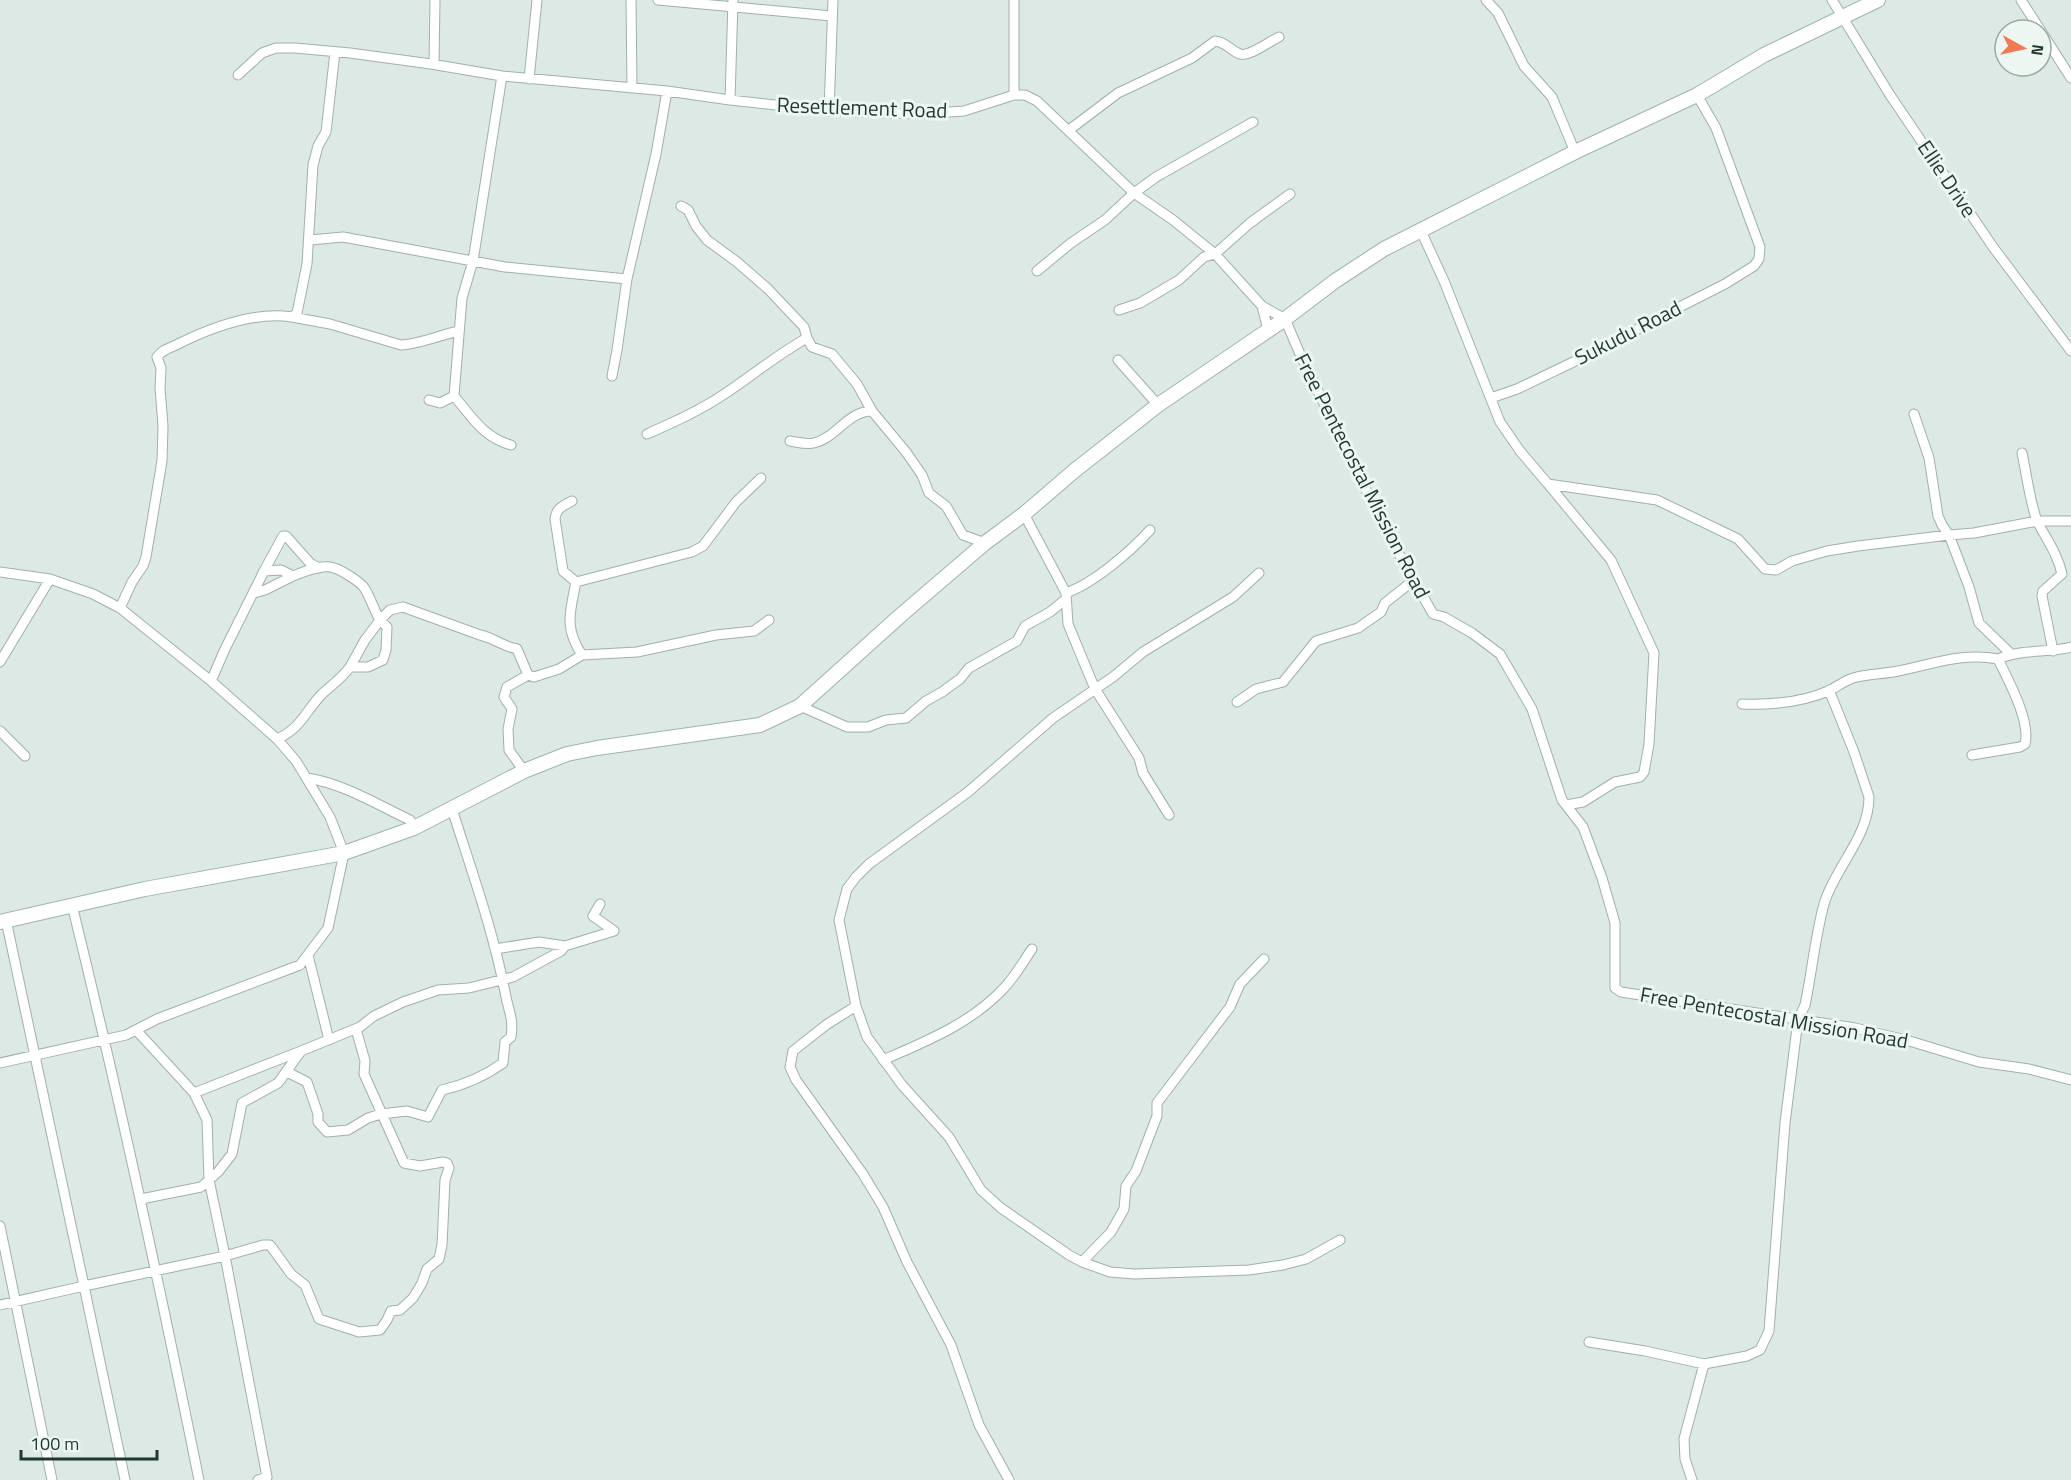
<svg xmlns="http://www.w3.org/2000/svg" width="2071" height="1480" viewBox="0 0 2071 1480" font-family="'Titillium Web',sans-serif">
<rect width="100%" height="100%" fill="#dde9e4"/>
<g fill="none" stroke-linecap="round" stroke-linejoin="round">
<defs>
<path id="minor" d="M 631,0 L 632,88
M 658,0 L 832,16
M 1486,0 L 1498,13 L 1524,66 L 1552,97 L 1575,152
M 1832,0 L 1890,95 L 1993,247 L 2071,351
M 2021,0 L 2071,78
M 434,64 L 435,0
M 238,75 L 262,53 L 276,48 L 295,48 L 350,53 L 431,64 L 502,76 L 667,91 L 730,100 L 829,111 L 918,114 L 964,111 L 1014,95 L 1025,95 L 1037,101 L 1134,193 L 1173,220 L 1215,254 L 1262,306 L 1285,319 L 1300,354 L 1387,533 L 1433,614 L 1444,617 L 1472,633 L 1500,654 L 1532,709 L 1562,800 L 1583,827 L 1602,878 L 1615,923 L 1615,988 L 1621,992 L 1855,1028 L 1906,1040 L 1979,1062 L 2029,1069 L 2071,1080
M 502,76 L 473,261 L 462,298 L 454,396 C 472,417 484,438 511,445
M 529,79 L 537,0
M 1014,95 L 1014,0
M 730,100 L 733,0
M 829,111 L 833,0
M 1069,130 L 1118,93 L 1192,58 L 1215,41 C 1226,42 1230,50 1240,54 C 1249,57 1270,41 1279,37
M 681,206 L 688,210 L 696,226 L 707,240 L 737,262 L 768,289 L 804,327 L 807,338 L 812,347 L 832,354 L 857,384 L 872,411 L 906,452 L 922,475 L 929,493 L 946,506 L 963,535 L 985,543
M 1421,231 L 1444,281 L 1500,422 L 1520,451 L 1548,484 L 1657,500 L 1738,539 L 1765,569 L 1776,570 L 1792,561 L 1827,551 L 1858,546 L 1949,535 L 1974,533 L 2037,521 L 2071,521
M 310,240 L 343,237 L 505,267 L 627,279
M 1037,271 L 1071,243 L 1105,220 L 1134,193 L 1156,177 L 1253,122
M 1262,306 L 1268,330
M 1119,310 L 1140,303 L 1179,280 L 1204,257 L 1215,254 L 1250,223 L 1290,194
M 292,317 L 330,324 L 401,345 C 420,344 440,335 459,331
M 1118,360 L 1158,405
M 612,376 L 617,350 L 627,279 L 656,154 L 667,91
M 1491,398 L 1517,389 L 1621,339 L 1648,323 L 1725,284 L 1754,266 L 1759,259 L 1760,247 L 1716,128 L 1697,95
M 429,400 L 440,403 L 454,396
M 1914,414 L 1929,458 L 1938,516 L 1942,525 L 1949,535 L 1969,587 L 1979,623 L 2011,654
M 647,434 C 674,422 701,410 726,393 C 753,375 778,354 807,338
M 790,441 C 797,442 806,445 814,443 C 836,438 848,411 872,411
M 2022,453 C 2026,471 2031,509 2038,523 C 2047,540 2058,555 2062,574 L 2043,591 L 2042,596 L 2053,651
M 1548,484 L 1611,560 L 1654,653 L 1649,744 L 1644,772 L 1640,777 L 1615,782 L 1583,802 L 1566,805
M 572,501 C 563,506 556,508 555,519 L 563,571 L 576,582
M 1024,514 L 1066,593 L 1068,624 L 1095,689 L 1139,758 L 1143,773 L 1169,815
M 264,571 L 283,536 L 286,536 L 310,563 L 319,568
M 0,572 L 50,579 L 93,594 L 120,608 L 211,681 L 277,739 L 296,761 L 330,817 L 344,853 L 328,928 L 300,965 L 157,1019 L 126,1035 L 0,1063
M 1259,573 L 1233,597 L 1143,652 L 1113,677 L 1053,718 L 968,792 L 869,864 L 856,877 L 847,889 L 839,920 L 856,1006 L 867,1037 L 902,1085 L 949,1137 L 981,1190 L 1001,1208 L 1069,1255 L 1082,1262 L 1110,1272 L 1134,1274 L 1249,1270 L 1283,1265 L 1306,1259 L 1340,1240
M 254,593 L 265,590 L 293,576
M 1066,593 C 1094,583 1130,552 1150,530
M 120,608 L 132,582 L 143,566 L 146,557 L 162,461 L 163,426 L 160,388 L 161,368 L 157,357 C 163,349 168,349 176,345 C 210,328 254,311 292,317 L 297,313 L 307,264 L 313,165 L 318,146 L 326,132 L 335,52
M 582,655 C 564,628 570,612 576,582 L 692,552 L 703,546 L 736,502 L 761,478
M 0,662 L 50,579
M 211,681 L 225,649 L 264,571 L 281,570 L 293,576 C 303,572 319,565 330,567 C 339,568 361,582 365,589 C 371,599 374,610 380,620 L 365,640 L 350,667
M 1237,702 L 1256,689 L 1283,682 L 1316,641 L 1358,628 L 1381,612 L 1385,603 L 1414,580
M 1742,704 C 1772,705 1801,703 1828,691 C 1837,687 1844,681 1853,678 C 1867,674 1884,674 1898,671 C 1933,664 1963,652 1998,659
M 800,706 L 847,727 L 868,727 L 886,720 L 906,718 L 926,701 L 942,692 L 960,679 L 969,668 L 1017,641 L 1025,626 L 1050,612 L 1066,599
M 0,731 L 25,756
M 277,739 C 302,728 305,711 323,693 C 333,684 342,678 350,667 L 368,667 L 383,660 L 386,650 L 387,627 L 380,620 L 390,610 L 403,607 L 480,635 C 494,638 502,646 517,649 L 528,675 L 534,677 L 559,669 L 582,655 L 637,652 L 716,635 L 754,631 L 769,620
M 1972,755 L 2020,747 L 2025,744 C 2031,721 2008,680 1998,659 C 2021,649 2047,653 2071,647
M 524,771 L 509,750 L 508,729 L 512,709 L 504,697 L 507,687 L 528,675
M 307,778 C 342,783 378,805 410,820 L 414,828
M 600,904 L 593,916 L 614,931
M 72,905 C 119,1096 160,1287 199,1480
M 6,920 L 84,1286 L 225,1256 L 267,1477 L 258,1480
M 495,949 L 539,942 L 565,946 L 614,931
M 308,955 L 329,1040
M 856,1006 L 826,1025 L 793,1051 L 790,1067 L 796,1080 L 863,1174 L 883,1207 L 907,1262 L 951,1345 L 979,1425 L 1009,1480
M 136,1030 L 194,1093 L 207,1120 L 209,1180 L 225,1256 L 263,1245 L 270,1245 L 291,1274 L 305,1285 L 319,1319 L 359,1332 L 380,1330 L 387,1320 L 391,1311 L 400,1310 L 413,1298 L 422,1283 L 427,1269 L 439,1259 L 442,1245 L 445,1180 L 449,1168 L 447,1163 L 443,1162 L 420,1166 L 404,1163 L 364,1074 L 365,1061 L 356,1029
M 883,1060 C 927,1041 972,1023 1005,987 C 1016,975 1023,962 1032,949
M 287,1072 L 307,1082 L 318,1114 L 318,1122 L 327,1132 L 348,1130 L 368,1118 L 381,1114 L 407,1111 L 428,1117 L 442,1090 C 464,1085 485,1076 503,1063 L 505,1042 L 511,1037 C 514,1018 508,1010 505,992 C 493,930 471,869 452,809
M 194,1093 L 301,1051
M 141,1199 L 201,1187 L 218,1172 L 232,1154 L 242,1103 L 278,1083 L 301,1051 L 360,1027 L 374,1016 L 403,1002 L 438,990 L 469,988 L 513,977 L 561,951 L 565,946
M 0,1226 L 52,1480
M 1082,1262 L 1111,1232 L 1124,1209 L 1126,1186 L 1136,1171 L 1157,1116 L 1157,1103 L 1230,1007 L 1240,984 L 1264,959
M 0,1305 L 84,1286 L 125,1480
M 1589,1342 L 1645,1351 L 1704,1364 L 1747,1356 L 1760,1350 L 1769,1331 L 1785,1123 L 1798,1020 L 1805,1005 C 1812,972 1815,937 1824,904 C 1835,867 1869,837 1869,797 L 1854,752 L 1829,690
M 1692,1480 L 1685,1459 L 1684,1439 L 1704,1364"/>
<path id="secondary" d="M 0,922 L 145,889 L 344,853 L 414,828 L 524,771 L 567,754 L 597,748 L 760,725 L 800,706 L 901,615 L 985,543 L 1024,514 L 1074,471 L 1158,405 L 1285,319 L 1335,281 L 1384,249 L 1575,152 L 1697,95 L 1764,55 L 1878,0"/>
</defs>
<use href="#minor" stroke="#a0b0ab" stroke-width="11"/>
<use href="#secondary" stroke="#9db4ac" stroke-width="16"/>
<use href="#minor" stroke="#fff" stroke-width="9"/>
<use href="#secondary" stroke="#fff" stroke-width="14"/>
</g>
<g text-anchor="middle" stroke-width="6" stroke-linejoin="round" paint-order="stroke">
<g font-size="21" fill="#1f3831" stroke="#edf6f1">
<text transform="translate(862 108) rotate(2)" y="7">Resettlement Road</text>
<text transform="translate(1947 179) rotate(56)" y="7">Ellie Drive</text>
<text transform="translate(1628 333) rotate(-27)" y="7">Sukudu Road</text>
<text transform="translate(1362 476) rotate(63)" y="7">Free Pentecostal Mission Road</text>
<text transform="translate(1774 1018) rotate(10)" y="7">Free Pentecostal Mission Road</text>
</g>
</g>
<g transform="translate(2023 48) rotate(98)"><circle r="28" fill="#edf6f1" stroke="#9baaa4" stroke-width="1.5"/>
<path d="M0-4.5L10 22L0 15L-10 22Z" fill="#ef7b55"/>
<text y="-9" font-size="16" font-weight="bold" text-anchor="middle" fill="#1f3831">N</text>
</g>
<path d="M21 1450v9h136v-9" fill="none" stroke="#1f3831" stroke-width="3"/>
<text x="30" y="1450" font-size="18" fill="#1f3831" stroke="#edf6f1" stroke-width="4.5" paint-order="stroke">100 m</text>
</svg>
